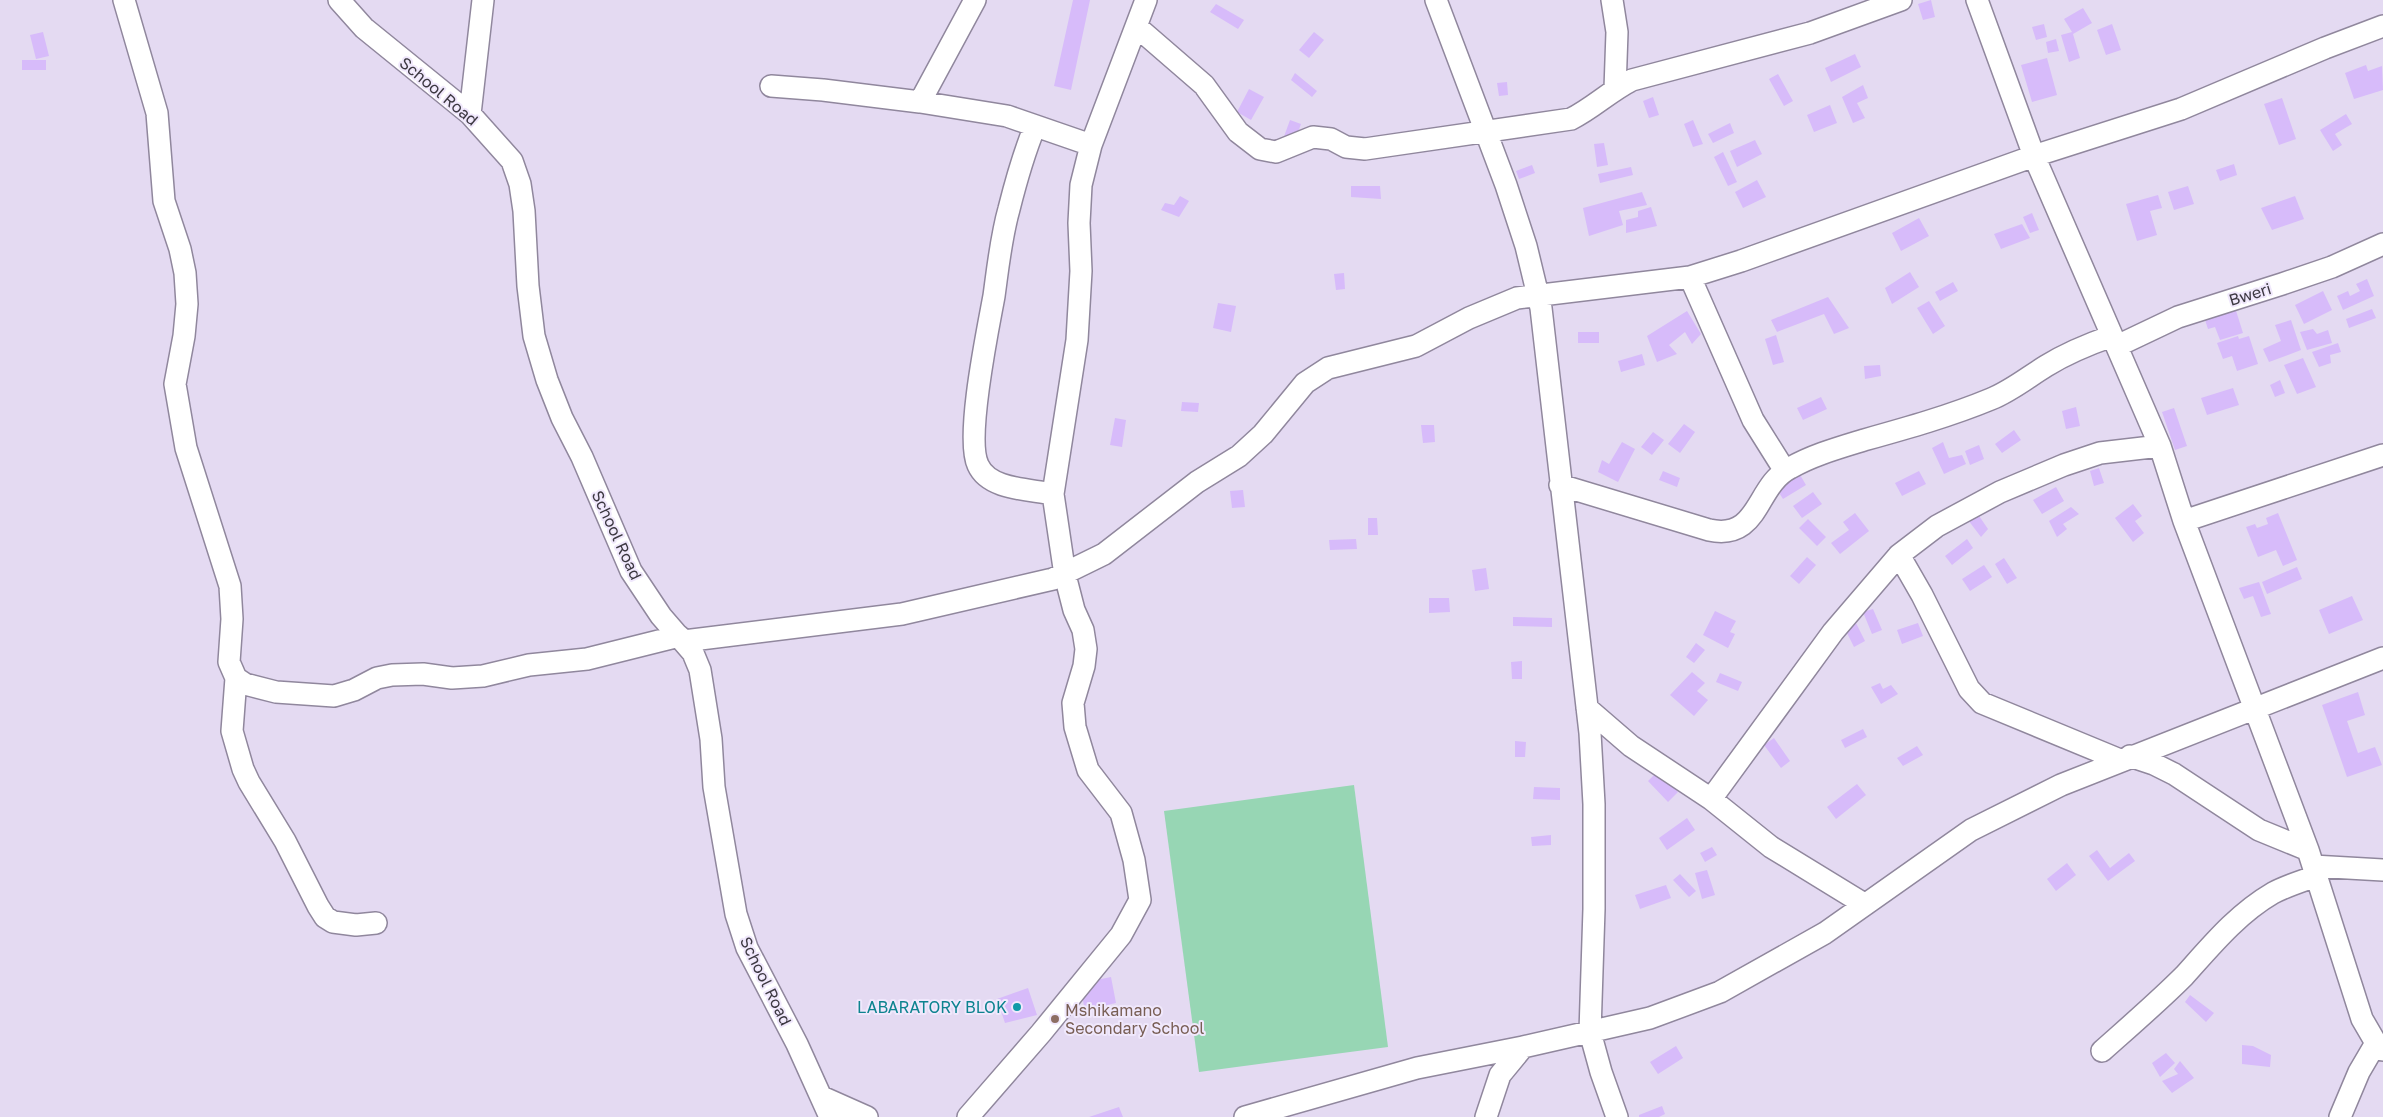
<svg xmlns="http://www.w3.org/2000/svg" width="2383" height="1117" viewBox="0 0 2383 1117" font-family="'Golos Text',sans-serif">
<rect width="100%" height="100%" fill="#e4daf2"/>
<path fill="#97d6b4" d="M 1354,785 L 1388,1047 L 1199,1072 L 1164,811 Z"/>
<path fill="#d7bbfa" d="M 1073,0 L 1090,0 L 1071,90 L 1054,86 Z
M 1931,0 L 1935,17 L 1923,20 L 1918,4 Z
M 1216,4 L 1244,20 L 1238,29 L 1210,12 Z
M 2083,8 L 2092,23 L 2073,34 L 2080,58 L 2069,62 L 2061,35 L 2072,32 L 2064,19 Z
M 2044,24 L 2047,37 L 2036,40 L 2032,27 Z
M 2112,24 L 2121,50 L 2106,55 L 2097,30 Z
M 43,32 L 49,56 L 36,59 L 30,35 Z
M 1314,32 L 1324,40 L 1309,58 L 1299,50 Z
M 2056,39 L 2059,51 L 2048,53 L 2046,42 Z
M 1855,54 L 1861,67 L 1831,82 L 1825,68 Z
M 2047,58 L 2057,95 L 2032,102 L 2021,65 Z
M 22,60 L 46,60 L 46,70 L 22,70 Z
M 2366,65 L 2368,71 L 2382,66 L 2383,90 L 2354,99 L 2345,73 Z
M 1295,73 L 1317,91 L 1312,97 L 1291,80 Z
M 1778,74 L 1793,101 L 1784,106 L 1769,79 Z
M 1507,82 L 1508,95 L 1499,96 L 1497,83 Z
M 1863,85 L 1868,98 L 1857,103 L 1865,118 L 1853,123 L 1842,97 Z
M 1249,89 L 1264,97 L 1251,120 L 1237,112 Z
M 1653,97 L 1659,115 L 1649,118 L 1643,101 Z
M 2282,98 L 2296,139 L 2279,145 L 2264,104 Z
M 1830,105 L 1837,123 L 1814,132 L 1807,115 Z
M 2346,114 L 2352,124 L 2335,134 L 2342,145 L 2333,151 L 2320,130 Z
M 1290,120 L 1301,124 L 1293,146 L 1282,142 Z
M 1693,120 L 1703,144 L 1693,147 L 1684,124 Z
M 1730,123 L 1734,133 L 1713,143 L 1708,134 Z
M 1755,140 L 1762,154 L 1737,167 L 1730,151 Z
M 1604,143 L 1608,165 L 1597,167 L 1594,144 Z
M 1723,152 L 1737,182 L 1728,186 L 1714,157 Z
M 2234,164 L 2237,175 L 2220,181 L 2216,170 Z
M 1532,165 L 1535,173 L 1519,179 L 1516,171 Z
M 1631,167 L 1633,175 L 1600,183 L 1598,174 Z
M 1757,180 L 1766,197 L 1743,208 L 1735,192 Z
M 1351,186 L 1380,186 L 1381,199 L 1351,197 Z
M 2188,186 L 2194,204 L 2174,210 L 2168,192 Z
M 1642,192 L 1647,205 L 1619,211 L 1623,225 L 1589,236 L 1583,208 Z
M 2158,195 L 2162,208 L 2150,211 L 2157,235 L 2137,241 L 2126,204 Z
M 1180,196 L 1189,201 L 1179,217 L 1161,210 L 1165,203 L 1174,205 Z
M 2295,196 L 2304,219 L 2272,230 L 2261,208 Z
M 1651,207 L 1657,226 L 1626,233 L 1626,220 L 1638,217 L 1638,211 Z
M 2032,213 L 2039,230 L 2030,233 L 2023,217 Z
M 1919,218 L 1929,236 L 1901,251 L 1892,233 Z
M 2022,224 L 2030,238 L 2001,249 L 1994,234 Z
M 1910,272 L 1919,287 L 1892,304 L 1885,288 Z
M 1344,273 L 1345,289 L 1336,290 L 1334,274 Z
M 2367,279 L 2374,296 L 2343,310 L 2337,296 L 2348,291 L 2350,296 L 2360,291 L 2356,284 Z
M 1953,282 L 1958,291 L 1940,301 L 1935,292 Z
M 2323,291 L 2332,310 L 2304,324 L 2295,305 Z
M 1828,297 L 1849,328 L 1834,334 L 1824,314 L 1777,332 L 1771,320 Z
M 1929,301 L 1945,326 L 1933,334 L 1917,308 Z
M 2233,301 L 2243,333 L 2220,340 L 2215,327 L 2208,329 L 2202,311 Z
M 1218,303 L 1236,306 L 1231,332 L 1213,328 Z
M 2372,309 L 2376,318 L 2349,328 L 2346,319 Z
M 1687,311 L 1701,334 L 1692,344 L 1685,332 L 1669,345 L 1677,354 L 1657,362 L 1647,336 Z
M 2291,320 L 2301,350 L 2269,362 L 2263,349 L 2281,341 L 2275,325 Z
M 2313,329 L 2317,334 L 2328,330 L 2332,343 L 2307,350 L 2300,332 Z
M 1578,332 L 1599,332 L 1599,343 L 1578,343 Z
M 1776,335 L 1784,362 L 1773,365 L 1765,339 Z
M 2238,336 L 2239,339 L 2249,336 L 2258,364 L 2237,371 L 2232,356 L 2223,359 L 2217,343 Z
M 2338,343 L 2341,352 L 2330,355 L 2331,363 L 2319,367 L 2312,352 Z
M 1642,354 L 1645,365 L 1621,372 L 1618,361 Z
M 2303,358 L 2316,387 L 2297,394 L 2284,365 Z
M 1880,365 L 1881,376 L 1865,379 L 1864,366 Z
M 2280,380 L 2285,393 L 2275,397 L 2270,385 Z
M 2233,388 L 2239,405 L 2207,415 L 2201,398 Z
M 1821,397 L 1827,409 L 1803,420 L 1797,408 Z
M 1182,402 L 1199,403 L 1198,412 L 1181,411 Z
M 2076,407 L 2080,426 L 2066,429 L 2062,411 Z
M 2174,408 L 2187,446 L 2175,450 L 2162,412 Z
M 1115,418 L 1126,420 L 1122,447 L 1110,445 Z
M 1684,424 L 1695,432 L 1680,453 L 1668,444 Z
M 1421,425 L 1434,425 L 1435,442 L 1423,443 Z
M 2014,430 L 2021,440 L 2002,453 L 1995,444 Z
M 1653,432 L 1664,440 L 1652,455 L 1641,447 Z
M 1622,442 L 1635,449 L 1618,482 L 1598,472 L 1602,460 L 1609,464 Z
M 1943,442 L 1949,458 L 1962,455 L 1966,464 L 1944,474 L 1932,448 Z
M 1979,445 L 1984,459 L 1970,465 L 1965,451 Z
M 1796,468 L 1806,485 L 1783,499 L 1773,483 Z
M 2099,468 L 2104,483 L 2094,486 L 2090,471 Z
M 1663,471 L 1680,478 L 1677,487 L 1659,480 Z
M 1919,471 L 1926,484 L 1902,496 L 1895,483 Z
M 2056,487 L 2064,501 L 2042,514 L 2033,500 Z
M 1243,490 L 1245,507 L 1232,508 L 1230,491 Z
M 1813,492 L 1822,504 L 1802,518 L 1793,506 Z
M 2133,504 L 2142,516 L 2135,521 L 2144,533 L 2133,542 L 2115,518 Z
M 2071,507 L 2079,514 L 2063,524 L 2067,529 L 2057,537 L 2049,521 Z
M 1975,510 L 1988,529 L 1981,537 L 1965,516 Z
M 1855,513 L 1869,531 L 1840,554 L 1831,543 L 1849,530 L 1843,522 Z
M 2278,513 L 2297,560 L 2283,566 L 2276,550 L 2258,557 L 2246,527 L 2255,524 L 2257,528 L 2268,524 L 2266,518 Z
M 1368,518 L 1377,518 L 1378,535 L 1368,535 Z
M 1808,519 L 1826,537 L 1817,546 L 1799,528 Z
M 1356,539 L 1357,549 L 1330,550 L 1329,540 Z
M 1967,539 L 1973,548 L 1952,565 L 1945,556 Z
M 1807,557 L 1816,565 L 1799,584 L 1790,576 Z
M 2004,558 L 2017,578 L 2007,584 L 1995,564 Z
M 1984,565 L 1992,577 L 1970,591 L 1962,579 Z
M 2297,567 L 2302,579 L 2267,594 L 2262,582 Z
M 1486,568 L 1489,589 L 1475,591 L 1472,570 Z
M 2259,582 L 2271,614 L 2261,617 L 2253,596 L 2244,599 L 2239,588 Z
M 2352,596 L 2363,620 L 2329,634 L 2319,610 Z
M 1429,598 L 1449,598 L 1450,612 L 1429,613 Z
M 1873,609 L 1882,630 L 1872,634 L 1863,612 Z
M 1715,611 L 1736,621 L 1730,632 L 1735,634 L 1728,648 L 1703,635 Z
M 1513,617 L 1552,618 L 1552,627 L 1513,626 Z
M 1853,617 L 1865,641 L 1854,647 L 1842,623 Z
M 1918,623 L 1923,636 L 1902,644 L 1897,630 Z
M 1696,643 L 1705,650 L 1694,663 L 1686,657 Z
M 1522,661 L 1522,679 L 1512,679 L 1511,662 Z
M 1692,672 L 1705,683 L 1697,691 L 1708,700 L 1694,716 L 1670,695 Z
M 1720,673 L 1742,682 L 1738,691 L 1716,682 Z
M 1880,683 L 1883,689 L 1891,685 L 1898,694 L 1881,704 L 1871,687 Z
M 2358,692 L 2365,715 L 2347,721 L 2358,753 L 2375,747 L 2382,765 L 2347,777 L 2322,705 Z
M 1863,729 L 1867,737 L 1845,748 L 1841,740 Z
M 1774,738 L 1790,761 L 1781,768 L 1764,745 Z
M 1515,741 L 1526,742 L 1525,757 L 1515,757 Z
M 1917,746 L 1923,755 L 1903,766 L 1897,758 Z
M 1658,771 L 1678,792 L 1668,802 L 1648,781 Z
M 1857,784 L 1866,795 L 1836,819 L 1827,807 Z
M 1534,787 L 1560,788 L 1560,800 L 1533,799 Z
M 1687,818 L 1695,830 L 1667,850 L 1659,838 Z
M 1551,835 L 1551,845 L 1532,846 L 1531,837 Z
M 1712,847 L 1717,855 L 1705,862 L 1700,853 Z
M 2097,850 L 2110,868 L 2129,853 L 2135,861 L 2108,881 L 2089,856 Z
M 2067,863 L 2076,875 L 2056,891 L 2047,879 Z
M 1707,870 L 1715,895 L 1702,899 L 1695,873 Z
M 1680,874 L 1696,891 L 1689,897 L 1673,880 Z
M 1666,885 L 1671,898 L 1640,909 L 1635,895 Z
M 1111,977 L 1116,1003 L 1085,1010 L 1080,987 L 1097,984 L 1096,980 Z
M 1028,988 L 1037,1015 L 1005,1023 L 997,999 Z
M 2190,995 L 2214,1013 L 2206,1022 L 2185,1002 Z
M 2242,1045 L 2253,1046 L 2271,1055 L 2270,1067 L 2242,1064 Z
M 1676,1046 L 1683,1058 L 1658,1074 L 1650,1062 Z
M 2166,1053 L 2175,1063 L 2160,1077 L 2152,1063 Z
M 2180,1061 L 2194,1078 L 2172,1093 L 2162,1081 L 2178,1074 L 2174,1069 Z
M 1662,1106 L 1665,1114 L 1659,1117 L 1639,1117 L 1639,1115 Z
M 1119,1107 L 1123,1117 L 1089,1117 Z"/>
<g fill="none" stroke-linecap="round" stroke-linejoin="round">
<defs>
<path id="minor" d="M 124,0 L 157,113 L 164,201 L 180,249 L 185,273 L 187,304 L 184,336 L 175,384 L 186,448 L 230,586 L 232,619 L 229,662 L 236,678 L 245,684 L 276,692 L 334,696 L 354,690 L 377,678 L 392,675 L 423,674 L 452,678 L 483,676 L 529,665 L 587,659 L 679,636
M 339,0 L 364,28 L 470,114 L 512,161 L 520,184 L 524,211 L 528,286 L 534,336 L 547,380 L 562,418 L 582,457 L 631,571 L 661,616 L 693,653 L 700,670 L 711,739 L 714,787 L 736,914 L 747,948 L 797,1044 L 830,1117
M 1436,0 L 1506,185 L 1526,246 L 1541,308 L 1590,733 L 1594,804 L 1594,909 L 1590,1032 L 1601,1072 L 1617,1117
M 1612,0 L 1617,32 L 1615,89
M 1977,0 L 2034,156 L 2160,446 L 2184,521 L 2308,850 L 2362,1019 L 2376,1043 L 2383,1050
M 1137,27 L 1204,85 L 1238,132 L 1260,149 L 1276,152 L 1313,137 L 1331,139 L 1346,147 L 1365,149 L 1571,119 C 1593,108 1610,91 1632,80 L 1810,33 L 1901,0
M 771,86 L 823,90 L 920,102 L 1007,116 L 1091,145
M 920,102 L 975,0
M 470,114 L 483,0
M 1035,126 C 1024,153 1016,181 1009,209 C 1001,237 998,267 994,296 C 988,329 965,438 978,465 C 989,490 1029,489 1053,494
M 1690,277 L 1753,420 L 1785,471
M 2117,346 L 2178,317 L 2282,284 L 2332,267 L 2383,244
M 1560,485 L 1709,530 C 1760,541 1755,486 1790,468 C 1813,455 1838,448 1864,440 C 1907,428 1950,416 1991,399 C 2011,391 2028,377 2046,366 C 2067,353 2089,344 2112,336
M 2184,521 L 2383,455
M 1899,555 L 1922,595 L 1969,689 L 1982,703 L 2120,760
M 684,641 L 902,614 L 1053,579 L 1104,554 L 1197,482 L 1239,456 L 1263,434 L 1305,383 L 1328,368 L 1416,346 L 1469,318 L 1517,298 L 1690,277 L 1741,261 L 2034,156 L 2181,109 L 2325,48 L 2383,26
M 236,678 L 232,731 L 243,769 L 249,782 L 285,841 L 318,906 L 325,917 L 333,922 L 356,925 L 376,923
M 1587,708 L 1631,746 L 1711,799 L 1771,847 L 1864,904
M 2130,756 L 2154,764 L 2174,774 L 2259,830 L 2308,850
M 1711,799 L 1833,632 L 1899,555 L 1937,526 L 2000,492 L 2064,465 L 2100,453 L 2160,446
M 2313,866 L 2383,870
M 2102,1051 C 2130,1026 2158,1002 2184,976 C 2211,946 2237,914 2273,893 C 2286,886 2302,881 2316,876
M 822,1097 L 867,1117
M 968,1117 L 1041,1033 L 1121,935 L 1140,900 L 1134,860 L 1121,813 L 1088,770 L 1075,727 L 1073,703 L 1084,666 L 1086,649 L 1083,630 L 1074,610 L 1065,575 L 1053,494 L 1077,340 L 1081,271 L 1079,223 L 1081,185 L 1091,145 L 1146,0
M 1245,1117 L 1417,1068 L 1523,1047
M 1486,1117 L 1500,1075 L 1523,1047 L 1650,1018 L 1720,992 L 1825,933 L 1971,830 L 2061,785 L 2383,658
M 2340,1117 L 2359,1072 L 2376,1043"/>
</defs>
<use href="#minor" stroke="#90879d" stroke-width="24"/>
<use href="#minor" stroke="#fff" stroke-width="21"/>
</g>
<circle fill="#0f9aa8" stroke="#f0e8fc" stroke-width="2" cx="1017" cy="1007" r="5"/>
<circle fill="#8d6e63" stroke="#f0e8fc" stroke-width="2" cx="1055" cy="1019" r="5"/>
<g text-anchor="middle" stroke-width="4" stroke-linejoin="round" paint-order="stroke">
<g font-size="16" fill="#3c3841" stroke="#f0e8fc">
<text transform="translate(439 91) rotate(40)" y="6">School Road</text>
<text transform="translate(2250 294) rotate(-17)" y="6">Bweri</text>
<text transform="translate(617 535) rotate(65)" y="6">School Road</text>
<text transform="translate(766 981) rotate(64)" y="6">School Road</text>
</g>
<g font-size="16" fill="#0d838f" stroke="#f0e8fc" text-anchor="end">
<text x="1007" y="1013">LABARATORY BLOK</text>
</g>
<g font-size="16" fill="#785e54" stroke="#f0e8fc" text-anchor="start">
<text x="1065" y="1016">Mshikamano<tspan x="1065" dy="18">Secondary School</tspan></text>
</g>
</g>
</svg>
